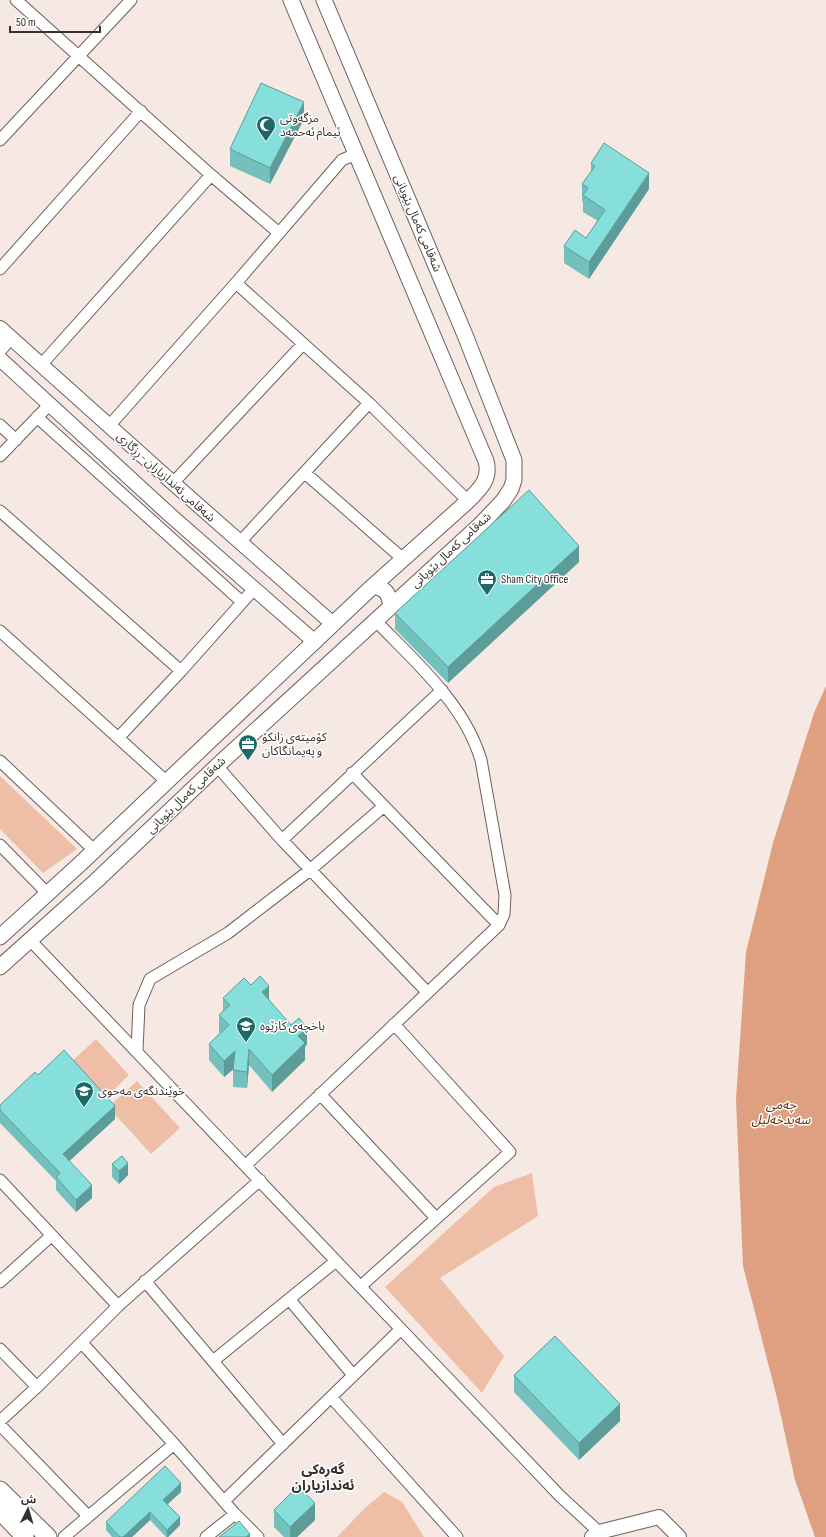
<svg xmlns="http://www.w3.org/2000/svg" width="826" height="1537" viewBox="0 0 826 1537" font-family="'Sofia Sans Condensed','Noto Sans Arabic',sans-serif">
<rect width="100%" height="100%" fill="#f6e9e3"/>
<path fill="#efbea7" d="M 0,776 L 77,849 L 43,873 L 0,829 Z
M 96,1039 L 129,1075 L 106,1097 L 72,1061 Z
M 137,1081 L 180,1128 L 151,1154 L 108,1107 Z
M 532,1173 L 538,1216 L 440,1278 L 504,1356 L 482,1393 L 385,1287 L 494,1187 Z
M 384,1492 L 402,1502 L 424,1537 L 337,1537 L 365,1508 Z"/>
<path fill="#dfa081" d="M 826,686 L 826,1537 L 815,1537 L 795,1480 L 777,1398 L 743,1266 L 736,1099 L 746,952 L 773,843 L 814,713 Z"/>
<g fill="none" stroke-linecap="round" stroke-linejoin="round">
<defs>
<path id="minor" d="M 16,0 L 211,175
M 0,140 L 131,0
M 0,269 L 141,111
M 236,283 L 369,403 L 468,501
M 41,365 L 211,175 L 279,233
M 37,417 L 242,602
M 0,425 L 16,440
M 109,426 L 236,283 L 342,160 L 356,154
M 0,456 L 50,404
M 305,473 L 403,559
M 173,483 L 303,344
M 0,511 L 181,671
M 240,542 L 369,403
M 0,631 L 167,782
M 118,738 L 181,671 L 254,589
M 0,761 L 95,851
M 217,766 L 282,840 L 427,992
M 352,773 L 499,925
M 282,840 L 442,690
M 0,845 L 47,893
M 30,940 L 560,1496 L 599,1532
M 137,1051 L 139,1005 L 150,979 L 228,933 L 310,870 L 384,806
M 320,1094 L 436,1218
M 246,1165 L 499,925 L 504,914 L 505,895 L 481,760 C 464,703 415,662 375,620
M 0,1180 L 118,1306
M 145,1281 L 283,1444
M 0,1282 L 51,1236
M 361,1286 L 510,1152 L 394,1024
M 289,1299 L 353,1375
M 82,1343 L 174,1444 L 235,1514 L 258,1537
M 0,1349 L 37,1387
M 213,1361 L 336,1261
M 331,1397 L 457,1537
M 0,1421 L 37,1387 L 118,1306 L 260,1180
M 0,1425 L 88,1516
M 224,1501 L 401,1329
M 64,1537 L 174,1444
M 206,1537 L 235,1514"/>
<path id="tertiary" d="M 0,328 L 173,483 L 333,624
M 0,349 L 10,337
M 0,359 L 170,515 L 315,642
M 592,1537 L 599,1532 L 659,1517 L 679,1537"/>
<path id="secondary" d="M 373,586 C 386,589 388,592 391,605
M 0,937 L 80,864 L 373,586 L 468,501 C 480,489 491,479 486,461 L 291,0
M 0,967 L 96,881 L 217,766 L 480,525 L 503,501 L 511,489 L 514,480 L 514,460 L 465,335 L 324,0"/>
<path id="primary" d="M 0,1490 L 48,1537
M 0,1511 L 25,1537"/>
</defs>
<use href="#minor" stroke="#6a605b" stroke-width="13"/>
<use href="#tertiary" stroke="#6a605b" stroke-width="16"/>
<use href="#secondary" stroke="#6a605b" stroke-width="17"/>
<use href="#primary" stroke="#6a605b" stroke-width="19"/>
<use href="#minor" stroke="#fff" stroke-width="11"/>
<use href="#tertiary" stroke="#fff" stroke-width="14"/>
<use href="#secondary" stroke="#fff" stroke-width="15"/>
<use href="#primary" stroke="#fff" stroke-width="17"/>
</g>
<path fill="#73c0bc" d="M 304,119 L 270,184 L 230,166 L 230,149 Z
M 591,163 L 649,189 L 589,279 L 564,263 L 564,246 L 586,238 L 598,221 L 583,212 L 583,202 L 582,201 L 582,184 L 591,172 Z
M 579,562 L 448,683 L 395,629 L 395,613 Z
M 223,998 L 269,1000 L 307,1044 L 305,1047 L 305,1060 L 272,1092 L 249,1065 L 247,1088 L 233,1087 L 233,1069 L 224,1077 L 209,1060 L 209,1044 L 220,1033 L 219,1032 L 219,1015 L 223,1012 Z
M 38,1075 L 115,1119 L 69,1161 L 92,1198 L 76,1212 L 56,1190 L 56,1181 L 0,1123 L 0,1105 Z
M 112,1164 L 128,1175 L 119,1184 L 112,1177 Z
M 514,1375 L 620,1421 L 579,1460 L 514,1392 Z
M 181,1492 L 168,1504 L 180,1525 L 168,1537 L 166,1537 L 150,1520 L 132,1537 L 112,1537 L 106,1530 L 106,1522 Z
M 274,1510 L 315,1520 L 297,1537 L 284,1537 L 274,1527 Z"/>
<path fill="#5e9c99" d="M 304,102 L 304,119 L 270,184 L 270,168 Z
M 649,173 L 649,189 L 589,279 L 589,262 Z
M 579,546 L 579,562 L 448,683 L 448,667 Z
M 269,986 L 269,1002 L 262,992 Z
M 307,1028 L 307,1044 L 305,1047 L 305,1060 L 272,1092 L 272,1075 L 298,1036 Z
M 249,1049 L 249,1065 L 247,1088 L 247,1072 Z
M 235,1051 L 235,1068 L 224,1077 L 224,1061 Z
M 115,1106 L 115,1119 L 63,1167 L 63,1154 Z
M 128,1163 L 128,1175 L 119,1184 L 119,1171 Z
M 92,1185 L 92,1198 L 76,1212 L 76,1200 Z
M 620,1404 L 620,1421 L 579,1460 L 579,1443 Z
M 181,1483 L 181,1492 L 163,1508 L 163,1500 Z
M 315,1503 L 315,1520 L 297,1537 L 290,1537 L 290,1527 Z
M 150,1512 L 150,1520 L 132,1537 L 123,1537 Z
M 180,1517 L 180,1525 L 168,1537 L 167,1537 L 167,1530 Z
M 250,1534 L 250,1537 L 246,1537 Z"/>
<path fill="#86dfdb" stroke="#5e9c99" d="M 261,83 L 304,102 L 270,168 L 230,149 Z
M 604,143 L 649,173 L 589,262 L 564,246 L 575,230 L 586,238 L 605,210 L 583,195 L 588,188 L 582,184 L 595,166 L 591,163 Z
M 529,490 L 579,546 L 448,667 L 395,613 Z
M 260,976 L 269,986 L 262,992 L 291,1025 L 299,1018 L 307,1028 L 298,1036 L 305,1043 L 272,1075 L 249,1049 L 247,1072 L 233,1070 L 235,1051 L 224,1061 L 209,1044 L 229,1025 L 219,1015 L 230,1005 L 223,998 L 244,978 L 251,985 Z
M 64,1050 L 115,1106 L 63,1154 L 92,1185 L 76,1200 L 56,1177 L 60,1173 L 0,1110 L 0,1105 L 35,1072 L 38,1075 Z
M 122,1156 L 128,1163 L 119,1171 L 112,1164 Z
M 555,1336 L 620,1404 L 579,1443 L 514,1375 Z
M 165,1466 L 181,1483 L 163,1500 L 180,1517 L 167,1530 L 150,1512 L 123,1537 L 120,1537 L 106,1522 Z
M 298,1486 L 315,1503 L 290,1527 L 274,1510 Z
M 239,1521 L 250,1534 L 246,1537 L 219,1537 Z"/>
<defs>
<symbol id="mosque-pin" viewBox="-11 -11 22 30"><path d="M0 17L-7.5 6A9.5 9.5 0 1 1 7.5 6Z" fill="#1d6967" stroke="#fff"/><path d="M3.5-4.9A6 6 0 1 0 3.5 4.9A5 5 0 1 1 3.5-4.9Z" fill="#fff"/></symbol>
<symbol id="office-pin" viewBox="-11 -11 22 30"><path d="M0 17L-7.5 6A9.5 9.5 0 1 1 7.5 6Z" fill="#1d6967" stroke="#fff"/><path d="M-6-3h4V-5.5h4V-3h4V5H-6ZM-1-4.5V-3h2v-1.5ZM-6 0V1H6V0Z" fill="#fff"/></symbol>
<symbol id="school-pin" viewBox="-11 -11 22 30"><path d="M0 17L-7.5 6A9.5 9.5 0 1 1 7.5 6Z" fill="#1d6967" stroke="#fff"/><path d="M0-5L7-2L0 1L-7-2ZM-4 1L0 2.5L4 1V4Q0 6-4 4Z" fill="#fff"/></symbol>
</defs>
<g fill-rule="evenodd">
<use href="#mosque-pin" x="255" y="114" width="22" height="30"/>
<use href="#office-pin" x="476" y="568" width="22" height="30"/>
<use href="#office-pin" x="237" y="733" width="22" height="30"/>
<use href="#school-pin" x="235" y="1015" width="22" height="30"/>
<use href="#school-pin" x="73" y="1080" width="22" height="30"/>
</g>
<g text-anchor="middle" stroke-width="3" stroke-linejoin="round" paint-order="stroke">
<g font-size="12" fill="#36312f" stroke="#fff" text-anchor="start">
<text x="280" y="122">مزگەوتی<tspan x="280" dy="14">ئیمام ئەحمەد</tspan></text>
<text x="501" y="583">Sham City Office</text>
<text x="262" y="741">کۆمیتەی زانکۆ<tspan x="262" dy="14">و پەیمانگاکان</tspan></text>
<text x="260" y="1030">باخچەی کازێوە</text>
<text x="98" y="1095">خوێندنگەی مەحوی</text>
</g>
<g font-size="12" fill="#36312f" stroke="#fff">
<text transform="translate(418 223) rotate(67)" y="4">شەقامی کەمال بێویانی</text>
<text transform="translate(166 477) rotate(42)" y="4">شەقامی ئەندازیاران - ڕزگاری</text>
<text transform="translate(451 550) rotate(-43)" y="4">شەقامی کەمال بێویانی</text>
<text transform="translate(186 795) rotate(-44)" y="4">شەقامی کەمال بێویانی</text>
</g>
<g font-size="13" font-style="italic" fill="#662d0a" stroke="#fff">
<text x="781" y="1109">چەمی<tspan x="781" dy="15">سەیدخەلیل</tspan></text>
</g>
<g font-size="14" font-weight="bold" fill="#36312f" stroke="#fff">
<text x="323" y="1474">گەڕەکی<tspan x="323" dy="16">ئەندازیاران</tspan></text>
</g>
</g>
<g transform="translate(28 1509) rotate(5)" stroke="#ffffff" stroke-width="3" paint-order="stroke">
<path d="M0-3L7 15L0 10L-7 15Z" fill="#36312f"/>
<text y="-6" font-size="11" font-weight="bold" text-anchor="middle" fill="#36312f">ش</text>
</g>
<path d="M10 26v6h90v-6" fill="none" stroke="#36312f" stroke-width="2"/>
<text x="16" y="26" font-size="12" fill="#36312f" stroke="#ffffff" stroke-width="3" paint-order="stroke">50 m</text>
</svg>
